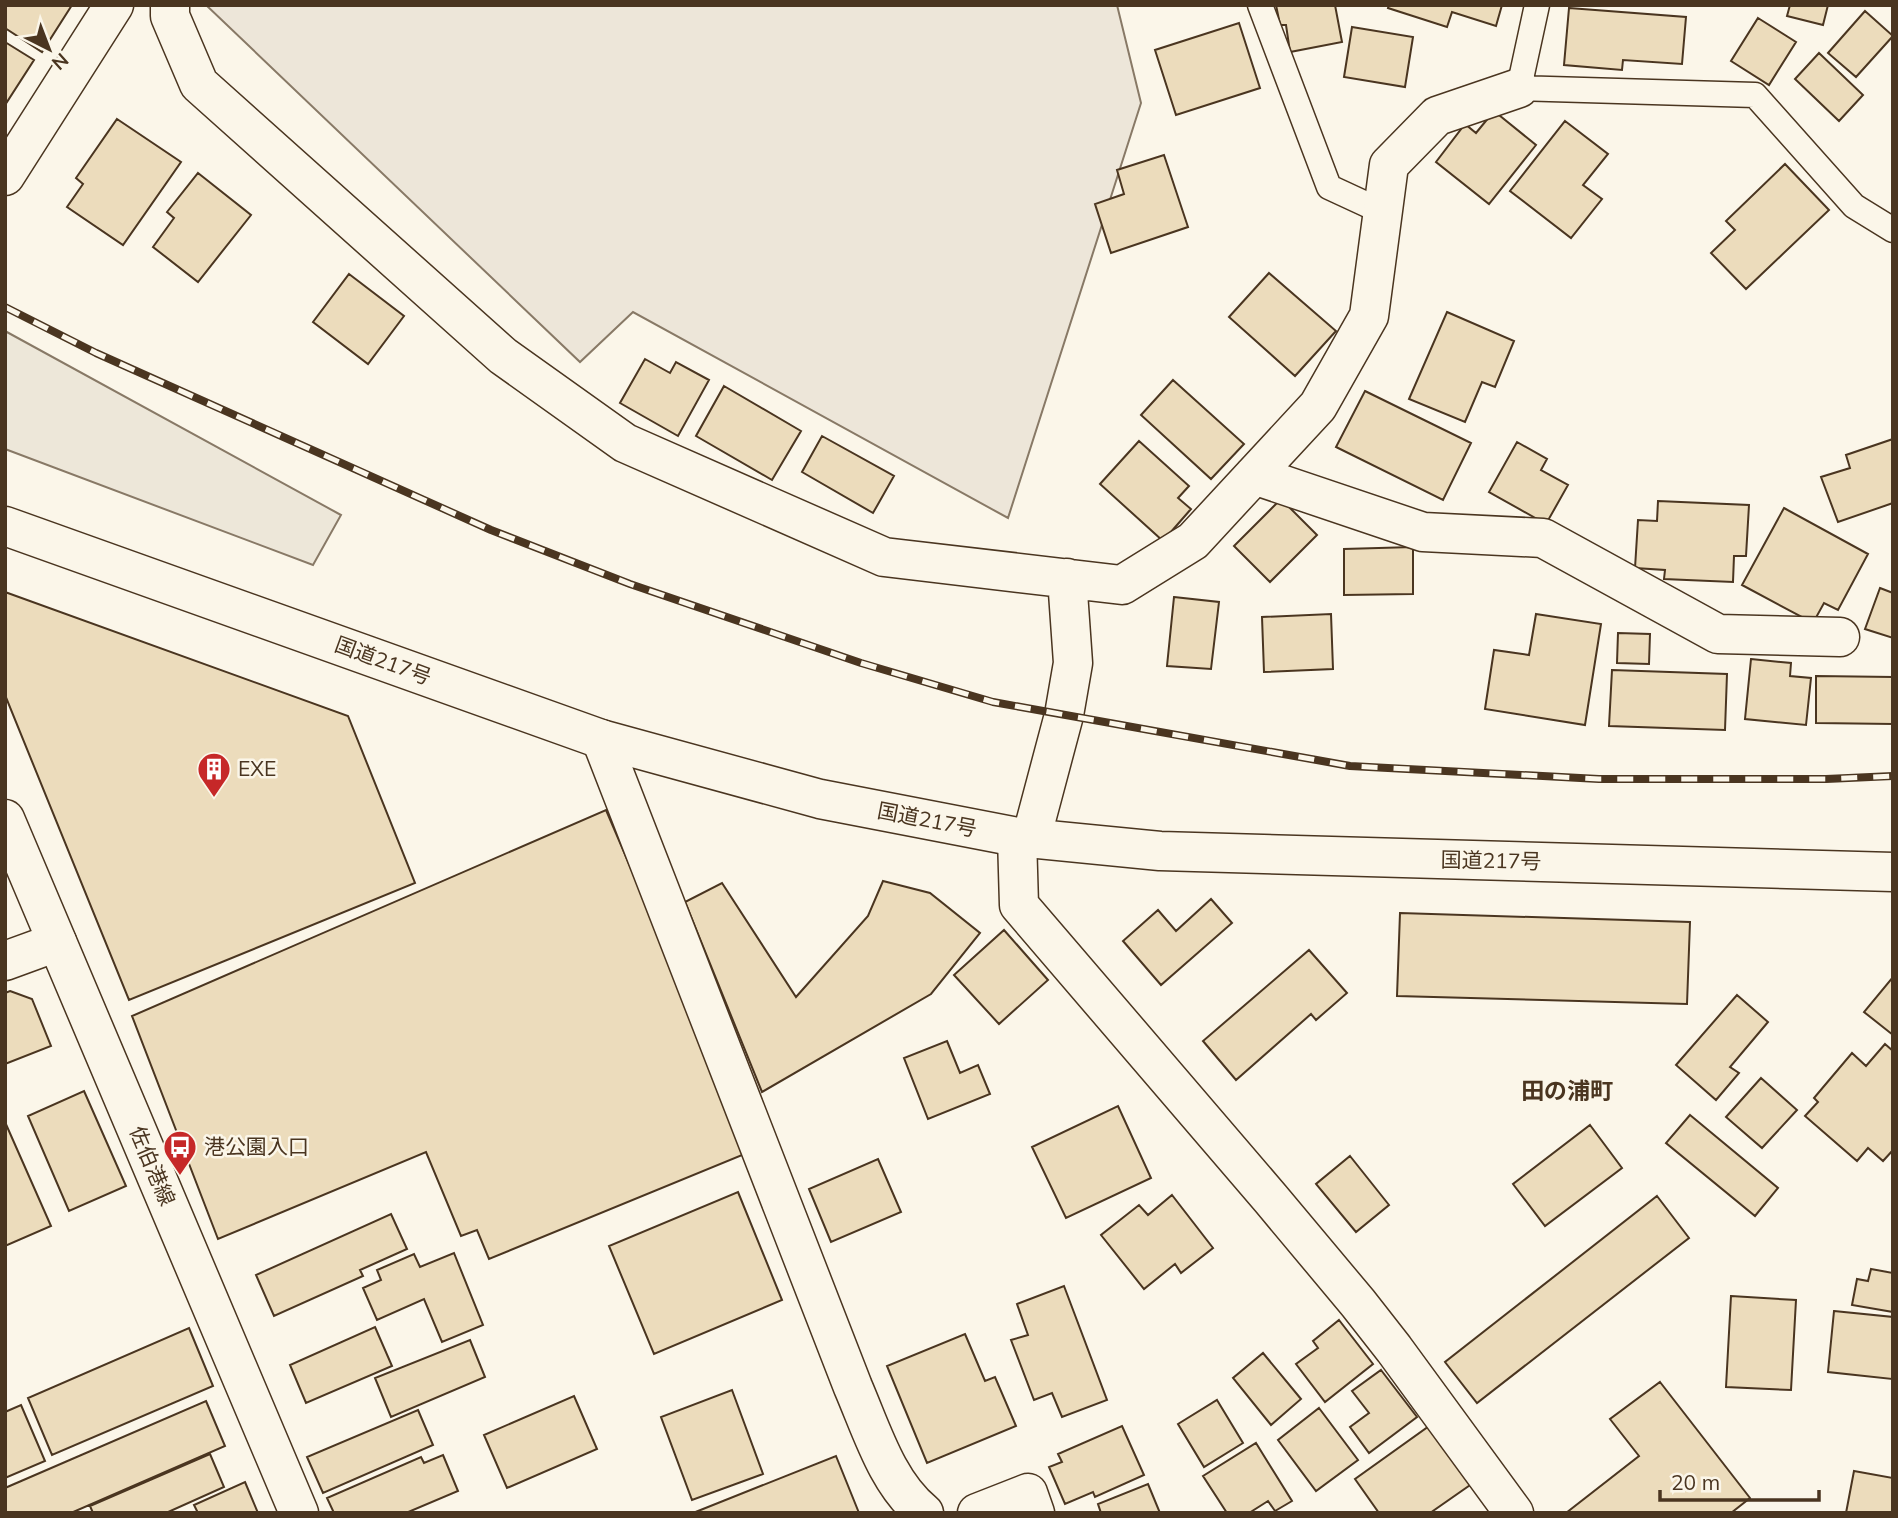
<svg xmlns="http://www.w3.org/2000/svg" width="1898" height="1518" viewBox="0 0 1898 1518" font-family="Mulish,'Noto Sans JP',sans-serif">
<rect width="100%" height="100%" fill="#fbf6e9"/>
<path fill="#ede6d9" stroke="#887966" stroke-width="2" d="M 206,5 L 1117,5 L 1141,103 L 1008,518 L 633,312 L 580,362 Z"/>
<path fill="#ede7d9" stroke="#887966" stroke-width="2" d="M 5,331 L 341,515 L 313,565 L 5,449 Z"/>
<path fill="#ecdcbc" stroke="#4a3520" stroke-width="2" d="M 5,5 L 72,5 L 42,52 L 5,28 Z
M 1276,5 L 1335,5 L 1342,42 L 1290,52 L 1286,25 L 1280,25 Z
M 1389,5 L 1502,5 L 1496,26 L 1452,12 L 1447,27 L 1388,8 Z
M 1790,5 L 1828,5 L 1823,25 L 1787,16 Z
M 1569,8 L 1686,17 L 1682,64 L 1623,60 L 1622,70 L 1564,65 Z
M 1865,11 L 1893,36 L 1856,77 L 1828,53 Z
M 1758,18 L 1796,42 L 1769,85 L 1731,61 Z
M 1239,23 L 1260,88 L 1176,115 L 1155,50 Z
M 1352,27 L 1413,37 L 1405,87 L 1344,77 Z
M 5,42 L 34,60 L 5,105 Z
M 1819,53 L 1863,95 L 1839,121 L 1795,79 Z
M 1494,111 L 1536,145 L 1489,204 L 1436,162 L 1465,124 L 1476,133 Z
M 117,119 L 181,162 L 123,245 L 67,207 L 83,184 L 76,178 Z
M 1565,121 L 1608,154 L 1583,185 L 1602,199 L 1571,238 L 1510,191 Z
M 1164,155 L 1188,227 L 1111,253 L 1095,204 L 1124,194 L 1117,170 Z
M 1785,164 L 1829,210 L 1746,289 L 1711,253 L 1735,230 L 1726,221 Z
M 198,173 L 251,215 L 198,282 L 153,247 L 174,218 L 167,212 Z
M 1269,273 L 1336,331 L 1295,376 L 1229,317 Z
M 349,274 L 404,316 L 368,364 L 313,322 Z
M 1447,312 L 1514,341 L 1495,387 L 1482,382 L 1465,422 L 1409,399 Z
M 645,359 L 670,373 L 676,362 L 709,380 L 678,436 L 620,403 Z
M 1173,380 L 1244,444 L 1211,479 L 1141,415 Z
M 724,386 L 801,431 L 772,480 L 696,436 Z
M 1365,391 L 1471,443 L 1443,500 L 1336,447 Z
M 822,436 L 894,476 L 873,513 L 802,472 Z
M 1893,439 L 1893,503 L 1838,522 L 1821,477 L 1850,468 L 1846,455 Z
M 1139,441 L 1189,486 L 1178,498 L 1191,509 L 1163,541 L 1100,484 Z
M 1517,442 L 1547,459 L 1541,470 L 1568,485 L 1546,524 L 1489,492 Z
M 1281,499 L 1317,535 L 1270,582 L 1234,546 Z
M 1658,501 L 1749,505 L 1746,556 L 1734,556 L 1733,582 L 1664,579 L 1665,570 L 1635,568 L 1638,520 L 1657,521 Z
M 1784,508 L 1868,554 L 1838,610 L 1824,603 L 1813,623 L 1742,585 Z
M 1413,547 L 1413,594 L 1344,595 L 1344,549 Z
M 1880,588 L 1893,593 L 1893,638 L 1865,629 Z
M 5,592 L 348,716 L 415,883 L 129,1000 L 5,695 Z
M 1174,597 L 1219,602 L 1211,669 L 1167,666 Z
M 1331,614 L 1333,669 L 1264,672 L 1262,617 Z
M 1536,614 L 1601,624 L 1585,725 L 1485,709 L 1494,650 L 1529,655 Z
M 1618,633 L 1650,634 L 1649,664 L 1617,663 Z
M 1751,659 L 1791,663 L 1790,676 L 1811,678 L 1806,725 L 1745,719 Z
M 1612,670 L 1727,674 L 1725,730 L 1609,726 Z
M 1816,676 L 1893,677 L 1893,724 L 1816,723 Z
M 606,810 L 752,1151 L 489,1259 L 477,1230 L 461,1236 L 426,1152 L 218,1239 L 132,1016 Z
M 883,881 L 930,893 L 980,933 L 931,994 L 762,1092 L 685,902 L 722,883 L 796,997 L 868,916 Z
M 1211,899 L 1232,923 L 1161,985 L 1123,941 L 1158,910 L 1176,931 Z
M 1400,913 L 1690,922 L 1687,1004 L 1397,996 Z
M 1004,930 L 1048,980 L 999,1024 L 954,975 Z
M 1309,950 L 1347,993 L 1316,1020 L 1311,1014 L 1236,1080 L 1203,1041 Z
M 1893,977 L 1893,1035 L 1864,1012 Z
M 10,991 L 32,999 L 51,1046 L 5,1064 L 5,993 Z
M 1737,995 L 1768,1022 L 1730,1067 L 1739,1073 L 1716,1100 L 1676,1065 Z
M 947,1041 L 960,1073 L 978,1065 L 990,1094 L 928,1119 L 904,1058 Z
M 1885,1044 L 1893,1051 L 1893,1150 L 1883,1161 L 1868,1148 L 1857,1161 L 1805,1116 L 1818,1102 L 1814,1098 L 1852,1053 L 1866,1066 Z
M 1761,1078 L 1797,1110 L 1762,1148 L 1726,1117 Z
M 84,1091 L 126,1186 L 69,1211 L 28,1116 Z
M 1118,1106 L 1151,1178 L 1066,1218 L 1032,1147 Z
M 1690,1115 L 1778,1188 L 1755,1216 L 1666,1143 Z
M 5,1122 L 51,1226 L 5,1246 Z
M 1590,1125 L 1622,1168 L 1545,1226 L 1513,1184 Z
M 1350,1156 L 1389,1205 L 1356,1232 L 1316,1184 Z
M 878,1159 L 901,1212 L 831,1242 L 809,1189 Z
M 738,1192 L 782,1300 L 654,1354 L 609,1246 Z
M 1172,1195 L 1213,1248 L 1181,1273 L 1175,1264 L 1144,1289 L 1101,1235 L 1139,1205 L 1148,1215 Z
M 1657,1196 L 1689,1238 L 1477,1403 L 1445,1362 Z
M 391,1214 L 407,1249 L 360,1270 L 363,1276 L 274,1316 L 256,1275 Z
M 454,1253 L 483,1325 L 442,1342 L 424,1299 L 377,1320 L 363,1288 L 381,1280 L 377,1270 L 414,1254 L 420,1267 Z
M 1871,1269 L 1893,1273 L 1893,1312 L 1852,1305 L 1857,1279 L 1868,1281 Z
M 1064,1286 L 1107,1400 L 1062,1417 L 1052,1393 L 1034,1400 L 1011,1340 L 1028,1335 L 1017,1304 Z
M 1731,1296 L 1796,1300 L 1791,1390 L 1726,1387 Z
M 1834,1311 L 1893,1317 L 1892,1379 L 1828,1372 Z
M 1339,1320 L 1373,1364 L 1325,1402 L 1296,1364 L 1318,1348 L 1313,1341 Z
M 375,1327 L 392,1366 L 306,1403 L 290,1365 Z
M 189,1328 L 213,1386 L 52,1455 L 28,1398 Z
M 965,1334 L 985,1381 L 995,1377 L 1016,1426 L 927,1463 L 887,1366 Z
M 470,1340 L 485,1377 L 391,1417 L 375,1378 Z
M 1263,1353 L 1301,1399 L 1271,1425 L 1233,1378 Z
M 1381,1370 L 1417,1417 L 1369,1453 L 1350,1427 L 1369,1413 L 1352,1391 Z
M 1660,1382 L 1750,1498 L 1731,1513 L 1566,1513 L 1639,1456 L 1610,1419 Z
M 732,1390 L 763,1474 L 692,1500 L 661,1417 Z
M 574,1396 L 597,1449 L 507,1488 L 484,1435 Z
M 1217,1400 L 1243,1443 L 1204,1467 L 1178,1424 Z
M 206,1401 L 225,1446 L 71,1513 L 5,1513 L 5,1488 Z
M 21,1405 L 45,1461 L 5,1478 L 5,1412 Z
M 1319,1408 L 1358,1460 L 1316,1491 L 1278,1440 Z
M 418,1410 L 433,1445 L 323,1493 L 307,1457 Z
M 1432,1424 L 1473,1483 L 1430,1513 L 1379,1513 L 1355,1479 Z
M 1122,1426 L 1144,1475 L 1095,1497 L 1093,1492 L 1065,1504 L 1049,1467 L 1062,1462 L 1058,1454 Z
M 1256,1443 L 1292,1501 L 1275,1511 L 1268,1501 L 1249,1513 L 1227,1513 L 1203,1476 Z
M 210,1454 L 224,1487 L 166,1513 L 93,1513 L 90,1506 Z
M 443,1455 L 458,1491 L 406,1513 L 334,1513 L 327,1498 L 421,1457 L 424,1463 Z
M 836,1456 L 859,1513 L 693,1513 Z
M 1854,1471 L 1893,1478 L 1893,1513 L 1846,1513 Z
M 245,1482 L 258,1513 L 198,1513 L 194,1505 Z
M 1148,1484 L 1160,1513 L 1101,1513 L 1098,1504 Z"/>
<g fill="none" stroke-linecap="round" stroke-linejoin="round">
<defs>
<path id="lane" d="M 1260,5 L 1329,187 L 1383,212
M 1537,5 L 1519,88 L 1755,95 L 1854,206 L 1893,230"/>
<path id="street" d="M 170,5 L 170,16 L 199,84 L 503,356 L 625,443 L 884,557 L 1122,585 L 1193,541 L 1318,406 L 1369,316 L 1389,165 L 1437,116 L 1519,88
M 5,176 L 114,5
M 1254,475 L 1423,532 L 1543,538 L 1718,634 L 1840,637
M 601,739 L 853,1387 C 872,1431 887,1483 924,1513
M 1031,839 L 1064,715 L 1073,663 L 1067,578
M 5,961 L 57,942
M 977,1513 L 1028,1493 L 1035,1513"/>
<path id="secondary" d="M 5,819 L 299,1513
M 1017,837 L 1019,905 L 1271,1199 L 1358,1303 L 1394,1349 L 1514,1513"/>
<path id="highway" d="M 5,526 L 601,739 L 820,799 L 1017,837 L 1160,851 L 1893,872"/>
</defs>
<use href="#lane" stroke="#4a3520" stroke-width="27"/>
<use href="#street" stroke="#4a3520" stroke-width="41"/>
<use href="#secondary" stroke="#4a3520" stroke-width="41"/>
<use href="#highway" stroke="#4a3520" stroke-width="41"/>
<use href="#lane" stroke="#fbf6e9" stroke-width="24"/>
<use href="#street" stroke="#fbf6e9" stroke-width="38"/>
<use href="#secondary" stroke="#fbf6e9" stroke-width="38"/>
<use href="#highway" stroke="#fbf6e9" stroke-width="38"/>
<defs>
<path id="rail" d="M 5,307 L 96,353 L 491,530 L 630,584 L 861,663 L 993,702 L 1350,766 L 1599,779 L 1826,779 L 1893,776"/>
</defs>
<use href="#rail" stroke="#4a3520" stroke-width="8"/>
<use href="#rail" stroke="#fbf6e9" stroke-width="5" stroke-dasharray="16" stroke-linecap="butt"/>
</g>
<defs>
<symbol id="building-pin" viewBox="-11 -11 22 30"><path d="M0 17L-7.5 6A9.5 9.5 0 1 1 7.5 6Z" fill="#c62828" stroke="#fbf6e9"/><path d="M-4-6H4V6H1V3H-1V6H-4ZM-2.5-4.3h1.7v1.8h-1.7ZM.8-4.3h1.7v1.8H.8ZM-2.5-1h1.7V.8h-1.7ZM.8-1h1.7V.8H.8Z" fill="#fff"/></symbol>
<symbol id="bus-pin" viewBox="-11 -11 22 30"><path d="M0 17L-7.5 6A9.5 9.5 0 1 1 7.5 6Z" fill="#c62828" stroke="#fbf6e9"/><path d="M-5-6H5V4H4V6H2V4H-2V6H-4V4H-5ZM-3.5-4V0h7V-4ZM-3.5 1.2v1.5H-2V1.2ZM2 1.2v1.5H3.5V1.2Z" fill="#fff"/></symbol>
</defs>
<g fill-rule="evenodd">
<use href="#building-pin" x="195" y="750" width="38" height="52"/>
<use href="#bus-pin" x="161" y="1128" width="38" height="52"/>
</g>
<g text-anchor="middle" stroke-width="5" stroke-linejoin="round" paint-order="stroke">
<g font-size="21" fill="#4a3520" stroke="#fbf6e9">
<text transform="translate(383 661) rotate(20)" y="7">国道217号</text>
<text transform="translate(927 820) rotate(11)" y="7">国道217号</text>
<text transform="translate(1491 861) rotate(1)" y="7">国道217号</text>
<text transform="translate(152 1166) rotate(67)" y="7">佐伯港線</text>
</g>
<g font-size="21" fill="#4a3520" stroke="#fbf6e9" text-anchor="start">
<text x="238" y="776">EXE</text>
<text x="204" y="1154">港公園入口</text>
</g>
<g font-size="23" font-weight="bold" fill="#4a3520" stroke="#fbf6e9">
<text x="1567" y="1099">田の浦町</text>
</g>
</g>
<rect width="1898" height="1518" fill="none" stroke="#4a3520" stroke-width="14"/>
<g transform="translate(49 49) rotate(138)" stroke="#fbf6e9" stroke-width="5" paint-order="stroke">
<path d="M0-5L12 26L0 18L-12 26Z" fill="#4a3520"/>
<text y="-10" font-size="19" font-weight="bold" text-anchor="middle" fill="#4a3520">N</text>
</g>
<path d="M1660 1490v10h159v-10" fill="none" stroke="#4a3520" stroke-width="3.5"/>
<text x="1671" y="1490" font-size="21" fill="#4a3520" stroke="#fbf6e9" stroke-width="5" paint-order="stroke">20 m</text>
</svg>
